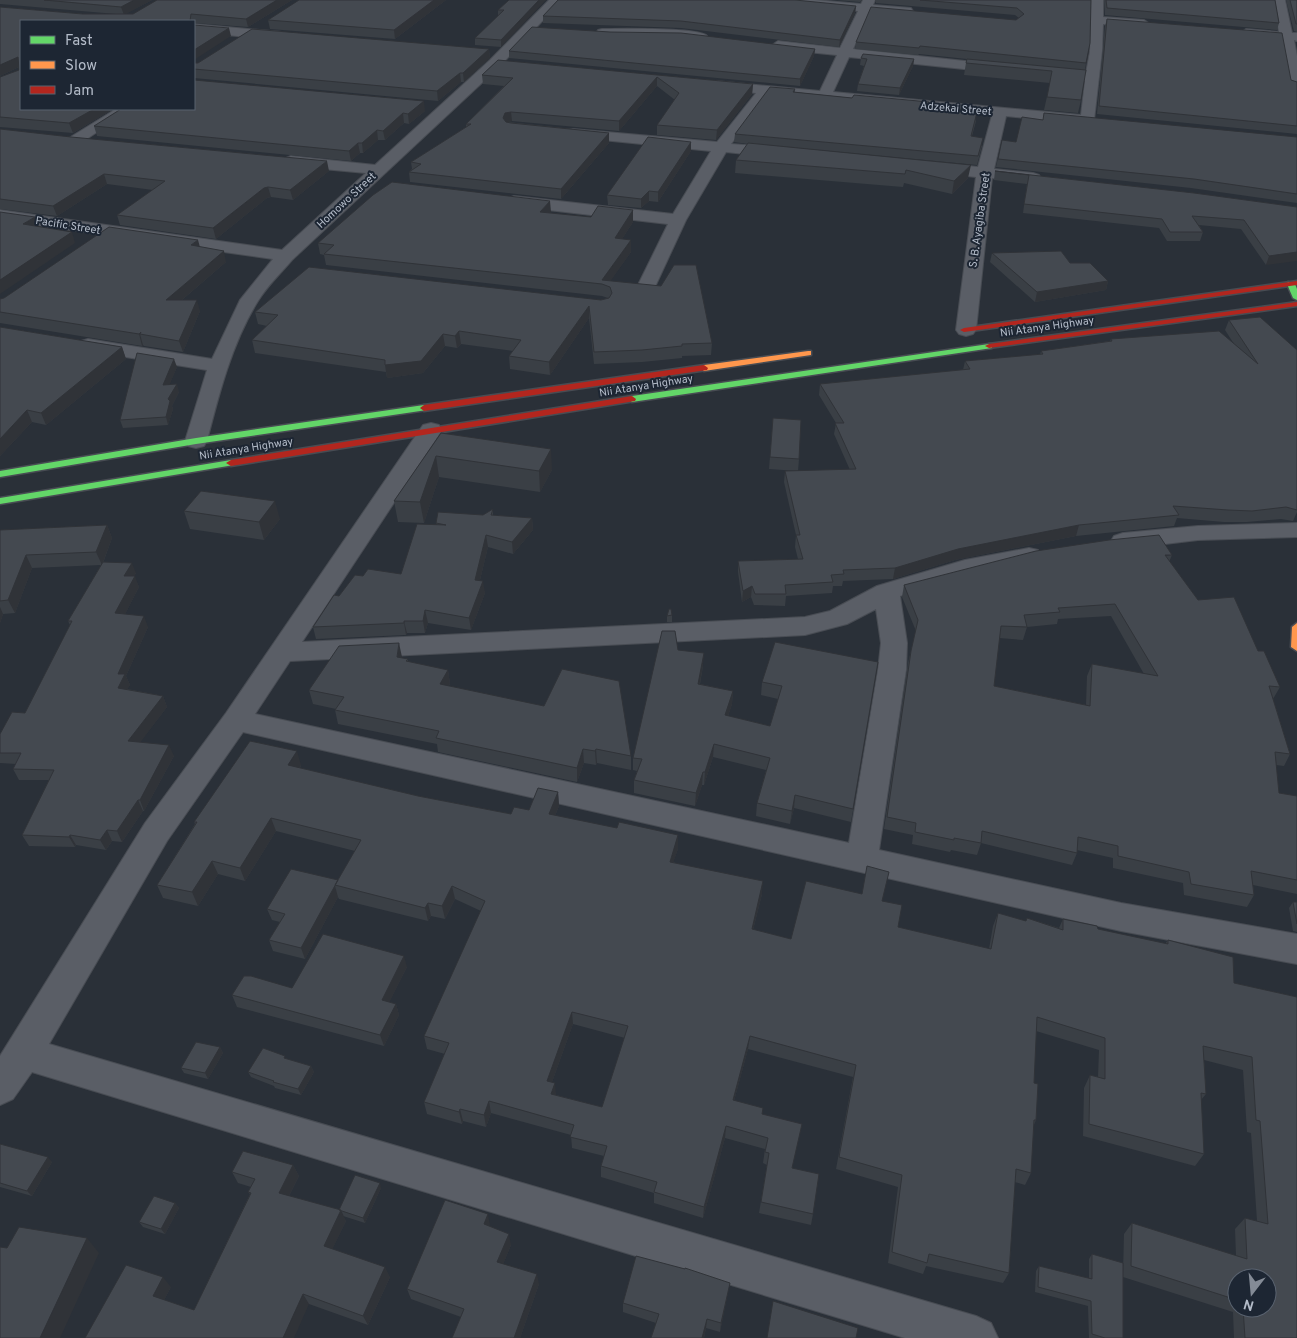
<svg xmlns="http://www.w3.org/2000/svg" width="1297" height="1338" viewBox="0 0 1297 1338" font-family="Overpass,sans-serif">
<rect width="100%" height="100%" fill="#2a3038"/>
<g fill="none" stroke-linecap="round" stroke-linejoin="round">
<defs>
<path id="street" d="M 549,0 L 562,0 L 500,66 L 292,260 C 281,273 267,286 258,301 C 232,343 219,394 207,441 L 204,446 L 196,448 L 188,446 L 185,441 L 207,370 L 88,351 L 81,349 L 78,345 L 81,341 L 88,339 L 212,359 L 240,300 L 273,259 L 0,220 L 0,210 L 282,250 L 366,173 L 291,166 L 286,164 L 283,161 L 286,158 L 291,156 L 375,165 L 490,60 Z
M 766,0 L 815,0 L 861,4 L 863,0 L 875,0 L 873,5 L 911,8 L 913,11 L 911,14 L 907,15 L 870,12 L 853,49 L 1002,65 L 1009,69 L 1002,73 L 849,57 L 833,92 L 1081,115 L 1085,81 L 1047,78 L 1040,74 L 1047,70 L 1086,73 L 1090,51 L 1091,0 L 1103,0 L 1103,17 L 1144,20 L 1150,24 L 1144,28 L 1103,24 L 1102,51 L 1094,120 L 1092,123 L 1087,124 L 1006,116 L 994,169 L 1033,173 L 1039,175 L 1041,178 L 1039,181 L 1033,183 L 992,178 L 976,330 L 973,334 L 966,336 L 959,334 L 956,330 L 976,177 L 931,172 L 925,170 L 923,167 L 925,164 L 931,162 L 978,167 L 992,115 L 769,94 L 731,144 L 782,148 L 787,150 L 790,153 L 787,156 L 782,158 L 726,152 L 686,220 L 654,289 L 652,293 L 645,295 L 638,293 L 636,289 L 668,224 L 514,206 L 508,204 L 506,201 L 508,198 L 514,196 L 673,214 L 711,151 L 573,137 L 568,136 L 566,133 L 568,130 L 573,129 L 717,142 L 756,93 L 715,89 L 710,88 L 708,85 L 710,82 L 715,81 L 820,91 L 837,55 L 778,49 L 772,45 L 778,41 L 840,48 L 858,11 L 772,3 Z
M 1273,0 L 1285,0 L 1292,33 L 1297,33 L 1297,41 L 1294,40 L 1297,56 L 1297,91 L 1290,87 L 1281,39 L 1246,37 L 1240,33 L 1246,29 L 1279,32 Z
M 194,24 L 282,32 L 288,36 L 282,40 L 194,32 Z
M 602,29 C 619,29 699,27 707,36 L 701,40 L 663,37 L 598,36 L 596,33 L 598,30 Z
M 116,109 L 132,109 L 79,144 L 69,144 L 67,141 L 69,138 Z
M 431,423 L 439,425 L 442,430 L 302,642 L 805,617 L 830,611 L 877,586 L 965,560 L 1029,548 L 1038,550 L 1041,556 L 1038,562 L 968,575 L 900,596 L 907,643 L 906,670 L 879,850 L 1121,903 L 1297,934 L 1297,964 L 1121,931 L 243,732 L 167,841 L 49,1044 L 976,1316 L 991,1323 L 998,1338 L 905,1338 L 32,1072 L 13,1099 L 0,1105 L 0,1056 L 145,823 L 226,713 L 423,425 ZM 876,609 L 881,643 L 878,670 L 849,843 L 255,714 L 290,661 L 805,635 L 847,624 Z
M 1297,523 L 1297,537 L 1198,540 L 1123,549 L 1114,546 L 1111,541 L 1114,536 L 1123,533 L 1198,526 Z"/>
<path id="fast" d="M 1288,282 L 1295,284 L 1297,289 L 1297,300 L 1293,298 L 1287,284 Z
M 989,344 L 992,344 L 992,348 L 632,402 L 628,399 L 632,396 Z
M 424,405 L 428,408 L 427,410 L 196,444 L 0,477 L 0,471 L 196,438 Z
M 231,460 L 234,461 L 234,465 L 0,504 L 0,498 Z"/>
<path id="slow" d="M 808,351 L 811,351 L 811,355 L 704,371 L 700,368 L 704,365 Z
M 1297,623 L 1297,651 L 1291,647 L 1292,627 Z"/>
<path id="jam" d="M 1297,281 L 1297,285 L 964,332 L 960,330 L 964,328 Z
M 1297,302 L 1297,306 L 989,348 L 985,346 L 989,344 Z
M 704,365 L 708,368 L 707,370 L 424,411 L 420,408 L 424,405 Z
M 632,396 L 636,399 L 635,401 L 231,466 L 226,463 L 231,460 Z"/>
</defs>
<use href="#street" stroke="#484c53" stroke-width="2"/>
<use href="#fast" stroke="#484c53" stroke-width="3"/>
<use href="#slow" stroke="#484c53" stroke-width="3"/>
<use href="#jam" stroke="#484c53" stroke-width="3"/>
<use href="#street" fill="#5a5e66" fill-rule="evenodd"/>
<use href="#fast" fill="#63d668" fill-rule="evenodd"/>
<use href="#slow" fill="#ff974d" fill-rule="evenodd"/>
<use href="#jam" fill="#b3261e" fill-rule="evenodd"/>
</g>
<path fill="#3a3f45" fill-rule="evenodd" d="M 0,0 L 152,0 L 125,14 L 133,14 L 292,0 L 248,27 L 194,23 L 194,21 L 21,21 L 113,109 L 73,133 L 0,127 L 0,77 L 19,70 L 19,67 L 0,76 L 0,7 L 83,14 L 116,14 L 0,4 Z
M 446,0 L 395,39 L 270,29 L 268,20 Z
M 509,0 L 501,47 L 475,45 L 475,38 L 498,16 L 498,10 Z
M 836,0 L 862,0 L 860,2 Z
M 875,0 L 1091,0 L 1086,63 L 1085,70 L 1081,100 L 1078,113 L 1044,110 L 1050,83 L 964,75 L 966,63 L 1005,63 L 919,54 L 918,55 L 855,49 L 856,42 L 1016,20 L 1019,18 L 1015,15 L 876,3 Z
M 1104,0 L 1275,0 L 1279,23 L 1277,30 L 1105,15 Z
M 1286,0 L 1297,0 L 1297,32 L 1294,31 Z
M 856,6 L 855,13 L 839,47 L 681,28 L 543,23 L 543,16 Z
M 1107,19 L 1291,80 L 1297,82 L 1297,134 L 1097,114 L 1105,26 Z
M 610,32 L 815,49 L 814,56 L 800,86 L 509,58 L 509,51 Z
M 489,49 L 490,58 L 464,82 L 461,82 L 438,101 L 194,78 L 194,63 Z
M 861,58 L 914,59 L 913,66 L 899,95 L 857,91 L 858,84 L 864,66 L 860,65 Z
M 498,60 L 753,84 L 752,94 L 716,140 L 657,135 L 657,125 L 675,100 L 657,86 L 619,131 L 512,121 L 507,122 L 609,133 L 609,143 L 561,199 L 410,182 L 409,172 L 412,169 L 411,162 L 466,127 L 466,124 L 504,86 L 483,84 L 482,75 Z
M 795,89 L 795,92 L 852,98 L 929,102 L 929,106 L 971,112 L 976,121 L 972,136 L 982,146 L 977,165 L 798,148 L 968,178 L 952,194 L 904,183 L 903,187 L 735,173 L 736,160 L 748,144 L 734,142 L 735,134 Z
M 425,111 L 409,124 L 404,123 L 385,140 L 378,140 L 363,153 L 360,153 L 351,161 L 97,136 L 94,126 Z
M 1043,120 L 1297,137 L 1297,203 L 1191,188 L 996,167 L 1002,140 L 1016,142 Z
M 0,129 L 329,171 L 293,200 L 271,197 L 267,198 L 216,239 L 120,225 L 117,215 L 153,190 L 107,184 L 57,216 L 0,209 Z
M 691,142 L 691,151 L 658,202 L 649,201 L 641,208 L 608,205 L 607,195 Z
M 995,171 L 1297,207 L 1266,265 L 1241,229 L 1199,225 L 1203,232 L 1200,241 L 1167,241 L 1159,228 L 1023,213 L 1027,184 L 994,180 Z
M 633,210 L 633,222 L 622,239 L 631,252 L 610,281 L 712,343 L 711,355 L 682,356 L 682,358 L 642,362 L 594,364 L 589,318 L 550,375 L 510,369 L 509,356 L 513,351 L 461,344 L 457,348 L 445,346 L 423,373 L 387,378 L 386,372 L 255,353 L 252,340 L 267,326 L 258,324 L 255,312 L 601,300 L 608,298 L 602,296 L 326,265 L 324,255 L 320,254 L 318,243 L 551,212 L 550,213 L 591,217 Z
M 200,247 L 226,262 L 182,300 L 200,311 L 183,352 L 144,346 L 143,345 L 142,346 L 0,323 L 0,299 Z
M 992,253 L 1070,263 L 1108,281 L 1106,290 L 1035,302 L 990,262 Z
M 1229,320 L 1297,350 L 1297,512 L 1293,521 L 1281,519 L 1247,522 L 1224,522 L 1177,518 L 1174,526 L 1076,536 L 955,560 L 893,579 L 843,581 L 842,586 L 833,586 L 832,593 L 786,596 L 785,606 L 754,605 L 751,597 L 742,602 L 738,572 L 738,561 L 798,559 L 795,547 L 796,535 L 784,482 L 785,471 L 797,471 L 769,469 L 773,418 L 799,459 L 798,471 L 850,470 L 834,434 L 836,423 L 819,395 L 820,384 L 963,370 L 965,361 L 1040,355 L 1041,351 L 1110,341 L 1111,339 L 1234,344 L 1225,330 Z
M 0,327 L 122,347 L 126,359 L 46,425 L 32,422 L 0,456 Z
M 177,367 L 169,385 L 179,392 L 172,406 L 173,409 L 168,425 L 123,428 L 120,420 Z
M 441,433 L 552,470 L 540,492 L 439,477 L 424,523 L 398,522 L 394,501 Z
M 493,509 L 493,515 L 532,518 L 533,530 L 513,554 L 488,547 L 480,580 L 485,593 L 471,630 L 428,623 L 425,633 L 407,633 L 406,635 L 316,639 L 313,627 L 339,596 L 363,576 L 401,574 L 437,525 L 436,523 L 483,515 Z
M 184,511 L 280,519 L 264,540 L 190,529 Z
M 107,525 L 112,538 L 103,563 L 136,573 L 134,576 L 139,587 L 125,614 L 148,627 L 126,676 L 130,685 L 127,689 L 163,696 L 167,707 L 140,742 L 174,756 L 144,811 L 143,811 L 122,842 L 112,841 L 106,850 L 76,845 L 75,847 L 29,846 L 22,835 L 49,780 L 19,780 L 13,769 L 16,764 L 0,763 L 0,734 L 25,713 L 70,625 L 68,621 L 101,565 L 32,568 L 15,613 L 3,614 L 0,623 L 0,530 Z
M 1172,555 L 1169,562 L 1198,600 L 1258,651 L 1280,687 L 1273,699 L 1290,754 L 1284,766 L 1276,765 L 1279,793 L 1297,796 L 1297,894 L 1253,885 L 1254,895 L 1247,907 L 1184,895 L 1183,883 L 1113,868 L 1113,858 L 1077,850 L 1077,853 L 1072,865 L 981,843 L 977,855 L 951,850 L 950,852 L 912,844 L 913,835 L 884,829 L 908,663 L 916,631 L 902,597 L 904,585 ZM 1111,616 L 1144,674 L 1092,664 L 1087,676 L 1086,705 L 994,686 L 999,638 L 1023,640 L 1027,627 L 1057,624 L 1058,619 Z
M 672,615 L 672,622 L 667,622 L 667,616 Z
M 678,650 L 703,666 L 700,684 L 733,691 L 732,704 L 728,716 L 770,726 L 778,699 L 761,695 L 762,682 L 878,662 L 851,822 L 794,808 L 790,824 L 756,816 L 757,803 L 766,770 L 713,757 L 704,785 L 702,785 L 695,806 L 634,793 L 634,780 L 637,771 L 633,770 L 633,758 Z
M 402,658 L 408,659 L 408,662 L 448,670 L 450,684 L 449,686 L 631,756 L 631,770 L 597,763 L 596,765 L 584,763 L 577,782 L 438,752 L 437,744 L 338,724 L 335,710 L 336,709 L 313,704 L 309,690 Z
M 301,765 L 300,768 L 418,796 L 511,814 L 529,810 L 558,792 L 559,806 L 555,816 L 678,849 L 673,862 L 762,894 L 753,930 L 791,939 L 882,901 L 898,927 L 989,949 L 993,926 L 998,913 L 1026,921 L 1027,918 L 1059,928 L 1063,919 L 1098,929 L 1165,944 L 1168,940 L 1234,983 L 1297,997 L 1297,1338 L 1234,1338 L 1233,1312 L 1123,1277 L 1123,1338 L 1089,1338 L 1088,1306 L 1035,1292 L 1036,1271 L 1039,1266 L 1089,1279 L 1089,1259 L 1092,1254 L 1123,1274 L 1124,1234 L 1132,1223 L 1236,1256 L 1235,1229 L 1245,1218 L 1257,1221 L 1251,1133 L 1247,1132 L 1243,1070 L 1204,1060 L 1206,1094 L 1201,1100 L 1204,1154 L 1195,1166 L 1083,1136 L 1084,1088 L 1090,1075 L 1098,1077 L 1099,1050 L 1036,1031 L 1034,1083 L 1036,1120 L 1033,1127 L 1031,1173 L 1025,1185 L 1015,1182 L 1009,1273 L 1003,1283 L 926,1266 L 923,1274 L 888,1263 L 898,1187 L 836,1169 L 853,1077 L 748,1049 L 734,1101 L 763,1114 L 793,1168 L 813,1214 L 811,1225 L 759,1213 L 767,1165 L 763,1163 L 765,1149 L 725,1138 L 703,1218 L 654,1203 L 654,1193 L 601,1177 L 601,1166 L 604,1156 L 572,1148 L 571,1135 L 491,1113 L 486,1127 L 463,1121 L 462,1124 L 427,1114 L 424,1102 L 445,1054 L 427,1049 L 424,1036 L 481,911 L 455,899 L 445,919 L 431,916 L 428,921 L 339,899 L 338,897 L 305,959 L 273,951 L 269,940 L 280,922 L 272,920 L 267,909 L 338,880 L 355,851 L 276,831 L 245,881 L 218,874 L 198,906 L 163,898 L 157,885 L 195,824 L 194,822 ZM 573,1024 L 625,1038 L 602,1107 L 556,1095 L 552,1082 ZM 1237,1278 L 1267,1308 L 1237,1308 Z
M 1293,902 L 1297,902 L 1297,932 L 1293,931 L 1289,908 Z
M 407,967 L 389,1002 L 396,1004 L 399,1015 L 384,1046 L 237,1007 L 232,995 L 292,988 Z
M 220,1047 L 223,1053 L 208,1079 L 184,1073 L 181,1068 Z
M 286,1059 L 311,1066 L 314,1072 L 301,1095 L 275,1088 L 274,1086 L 251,1077 L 248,1072 Z
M 0,1144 L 52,1162 L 32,1196 L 0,1187 Z
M 293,1165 L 299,1176 L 289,1196 L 339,1210 L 381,1188 L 365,1223 L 343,1216 L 346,1221 L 332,1249 L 390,1277 L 368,1325 L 309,1304 L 85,1338 L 171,1287 L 164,1300 L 194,1310 L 250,1194 L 248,1192 L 251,1187 L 238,1183 L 232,1172 Z
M 175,1203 L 179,1208 L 165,1234 L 143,1227 L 139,1222 Z
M 490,1225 L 489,1227 L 511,1245 L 503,1264 L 539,1284 L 520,1338 L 452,1338 L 461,1317 L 411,1299 L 407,1289 Z
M 728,1292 L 720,1332 L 706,1328 L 704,1338 L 651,1338 L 656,1323 L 623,1312 L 623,1303 Z"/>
<path fill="#303338" d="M 134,0 L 152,0 L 124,15 L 121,7 Z
M 277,0 L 292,0 L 248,27 L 246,19 Z
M 434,0 L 446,0 L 395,39 L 394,30 Z
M 539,0 L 546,0 L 501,47 L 501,40 Z
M 856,6 L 855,13 L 839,47 L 840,40 Z
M 229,28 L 231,36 L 194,60 L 194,50 Z
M 489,49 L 490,58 L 464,82 L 463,73 Z
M 815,49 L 814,56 L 800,86 L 800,79 Z
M 18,57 L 21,66 L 0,76 L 0,65 Z
M 914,59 L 913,66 L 899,95 L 900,88 Z
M 460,73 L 461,82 L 438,101 L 437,91 Z
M 657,77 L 657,86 L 619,131 L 619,121 Z
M 753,84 L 752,94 L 716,140 L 717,130 Z
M 424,101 L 425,111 L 409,124 L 408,114 Z
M 94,109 L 113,109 L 73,133 L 69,123 Z
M 511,112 L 512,121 L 505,123 L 503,118 L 505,113 Z
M 403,113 L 404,123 L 385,140 L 383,131 Z
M 377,130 L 378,140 L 363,153 L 362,143 Z
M 609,133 L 609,143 L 561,199 L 561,189 Z
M 691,142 L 691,151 L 658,202 L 658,192 Z
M 358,143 L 360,153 L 351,161 L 349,151 Z
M 327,161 L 329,171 L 293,200 L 290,190 Z
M 971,165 L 968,178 L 952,194 L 954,181 Z
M 104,174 L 107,184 L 57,216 L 53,206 Z
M 268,187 L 271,197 L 267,198 L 216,239 L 213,228 L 264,188 Z
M 649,191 L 649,201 L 641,208 L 641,199 Z
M 550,201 L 551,212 L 541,223 L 540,212 Z
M 633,210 L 633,222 L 615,250 L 615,238 Z
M 35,217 L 39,227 L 23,224 Z
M 72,232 L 75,243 L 0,294 L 0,280 Z
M 198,240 L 201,251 L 191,245 Z
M 631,240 L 631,252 L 607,286 L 602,280 Z
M 224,251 L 226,262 L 169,311 L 166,300 Z
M 1297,252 L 1297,261 L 1266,265 L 1269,256 Z
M 1108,281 L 1106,290 L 1035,302 L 1037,292 Z
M 197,300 L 200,311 L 183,352 L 179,341 Z
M 589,306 L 589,318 L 550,375 L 549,362 Z
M 459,331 L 461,344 L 457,348 L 455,336 Z
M 141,332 L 140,334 L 143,345 L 142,346 L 139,334 Z
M 443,334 L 445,346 L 423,373 L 387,378 L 385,365 Z
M 122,347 L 126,359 L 46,425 L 41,413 Z
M 174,359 L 177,367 L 166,393 L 163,385 Z
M 177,384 L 179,392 L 172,406 L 173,409 L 168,425 L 166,417 L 168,399 Z
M 27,410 L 32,422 L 0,456 L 0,439 Z
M 551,449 L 552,470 L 540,492 L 539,471 Z
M 436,456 L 439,477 L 424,523 L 420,502 Z
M 275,501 L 280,519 L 264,540 L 259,522 Z
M 532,518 L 533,530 L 513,554 L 512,542 Z
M 107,525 L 112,538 L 102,565 L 96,552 Z
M 1079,525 L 1076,536 L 955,560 L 893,579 L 895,568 L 958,549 Z
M 486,535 L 488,547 L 477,592 L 475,580 Z
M 26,555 L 32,568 L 15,613 L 8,600 Z
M 132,563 L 136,573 L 129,587 L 124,576 Z
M 135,576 L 139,587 L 120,624 L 115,613 Z
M 483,581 L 485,593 L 471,630 L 469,618 Z
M 752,586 L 751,597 L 742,602 L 743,591 Z
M 0,607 L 3,614 L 0,623 Z
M 425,610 L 428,623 L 425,633 L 423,621 Z
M 144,616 L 148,627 L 126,676 L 130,685 L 122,698 L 118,688 L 118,674 Z
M 404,621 L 407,633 L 406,635 L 404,623 Z
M 399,643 L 402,657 L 397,657 Z
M 704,653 L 703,666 L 697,697 L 698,684 Z
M 448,670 L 450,684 L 442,698 L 440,684 Z
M 733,691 L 732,704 L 724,728 L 725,715 Z
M 163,696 L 167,707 L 133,752 L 128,741 Z
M 714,744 L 713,757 L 704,785 L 705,772 Z
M 169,745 L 174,756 L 144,811 L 140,800 Z
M 583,749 L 584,763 L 577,782 L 577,768 Z
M 596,749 L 597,763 L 596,765 L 595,751 Z
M 297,751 L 301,765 L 293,778 L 288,765 Z
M 703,772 L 702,785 L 695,806 L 696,793 Z
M 558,792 L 559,806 L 550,828 L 549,814 Z
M 795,795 L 794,808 L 790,824 L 792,811 Z
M 138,800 L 143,811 L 122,842 L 117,831 Z
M 271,818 L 276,831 L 245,881 L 240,868 Z
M 107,830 L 112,841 L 106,850 L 100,840 Z
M 70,835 L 76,845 L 75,847 L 69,837 Z
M 678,835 L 678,849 L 669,875 L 670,862 Z
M 212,861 L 218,874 L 198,906 L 192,892 Z
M 763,881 L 762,894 L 750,942 L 752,929 Z
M 335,886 L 338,897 L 305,959 L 301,948 Z
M 452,886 L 455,899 L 445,919 L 442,906 Z
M 428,903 L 431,916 L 428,921 L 425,908 Z
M 404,956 L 407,967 L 385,1011 L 382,1000 Z
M 396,1004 L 399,1015 L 384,1046 L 380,1035 Z
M 572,1012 L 573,1024 L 548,1093 L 547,1081 Z
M 750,1036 L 748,1049 L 731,1112 L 733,1100 Z
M 220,1047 L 223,1053 L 208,1079 L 205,1073 Z
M 311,1066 L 314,1072 L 301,1095 L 298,1089 Z
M 555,1083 L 556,1095 L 551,1094 Z
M 489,1101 L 491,1113 L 486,1127 L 484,1115 Z
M 460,1109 L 463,1121 L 462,1124 L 459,1112 Z
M 726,1126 L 725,1138 L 703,1218 L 704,1207 Z
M 48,1157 L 52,1162 L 32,1196 L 27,1191 Z
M 293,1165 L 299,1176 L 285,1204 L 279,1193 Z
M 380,1183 L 381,1188 L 365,1223 L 363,1218 Z
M 175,1203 L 179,1208 L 165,1234 L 161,1229 Z
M 341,1210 L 346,1221 L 329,1256 L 324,1246 Z
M 488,1214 L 490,1225 L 486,1235 L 484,1224 Z
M 509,1234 L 511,1245 L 500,1272 L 497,1262 Z
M 87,1238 L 99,1253 L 60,1338 L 40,1338 Z
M 385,1267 L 390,1277 L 368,1325 L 363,1316 Z
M 537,1274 L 539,1284 L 520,1338 L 514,1338 Z
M 163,1277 L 171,1287 L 161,1306 L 153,1296 Z
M 730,1283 L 728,1292 L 720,1332 L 721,1323 Z
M 303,1294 L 309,1304 L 294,1338 L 283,1338 Z
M 707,1319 L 706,1328 L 704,1338 L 702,1338 Z"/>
<path fill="#444950" stroke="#303338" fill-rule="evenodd" d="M 44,0 L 134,0 L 121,7 Z
M 157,0 L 277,0 L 246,19 L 191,14 L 190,21 L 21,21 L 21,109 L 94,109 L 69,123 L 0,117 L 0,77 L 19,70 L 18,57 L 0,65 L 0,7 L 83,14 L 133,14 Z
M 299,0 L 434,0 L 394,30 L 268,20 Z
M 509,0 L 539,0 L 501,40 L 475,38 L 504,10 L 498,10 Z
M 558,0 L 795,0 L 856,6 L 840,40 L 681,21 L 543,16 Z
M 920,0 L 1091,0 L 1090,43 L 1086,63 L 920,46 L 919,48 L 856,42 L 871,7 L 1016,20 L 1024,14 L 1017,8 Z
M 1106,0 L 1275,0 L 1279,23 L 1107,8 Z
M 1290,0 L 1297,0 L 1297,24 L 1296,24 Z
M 1107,19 L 1282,33 L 1291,80 L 1297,82 L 1297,126 L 1099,106 Z
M 194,25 L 229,28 L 194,50 Z
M 532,27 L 610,32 L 681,33 L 815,49 L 800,79 L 509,51 Z
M 252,29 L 489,49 L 463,73 L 460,73 L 437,91 L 194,69 L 194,63 L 198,63 Z
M 863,54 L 914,59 L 900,88 L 858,84 L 867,59 L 861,58 Z
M 967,59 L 1086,70 L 1081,100 L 1047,97 L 1052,71 L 966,63 Z
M 498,60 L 753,84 L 717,130 L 657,125 L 679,93 L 657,77 L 619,121 L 511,112 L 505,113 L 503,118 L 506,122 L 511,123 L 609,133 L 561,189 L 409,172 L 421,164 L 411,162 L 471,124 L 466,124 L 513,78 L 482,75 Z
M 194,80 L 424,101 L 408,114 L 403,113 L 383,131 L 377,130 L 362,143 L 358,143 L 349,151 L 94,126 L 121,109 L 194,109 Z
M 770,87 L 795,89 L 793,92 L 852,98 L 854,95 L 929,102 L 928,106 L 972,110 L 971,112 L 977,112 L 971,136 L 983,138 L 978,156 L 735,134 Z
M 1044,113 L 1297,137 L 1297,194 L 1194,179 L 998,159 L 1002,140 L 1016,142 L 1022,117 L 1043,120 Z
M 0,129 L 71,137 L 327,161 L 290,190 L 268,187 L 264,188 L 213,228 L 117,215 L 165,181 L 104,174 L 53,206 L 0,199 Z
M 648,137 L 691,142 L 658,192 L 649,191 L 641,199 L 607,195 Z
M 748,143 L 971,165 L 954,181 L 906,170 L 905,174 L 736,160 Z
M 995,171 L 1194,193 L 1297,207 L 1297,252 L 1269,256 L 1244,220 L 1192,216 L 1203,232 L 1170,232 L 1162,219 L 1024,204 L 1029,175 Z
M 392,182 L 550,201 L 540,212 L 591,217 L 598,206 L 633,210 L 615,238 L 631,240 L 602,280 L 661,286 L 674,265 L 696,265 L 712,343 L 682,344 L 682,346 L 642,350 L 594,352 L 589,306 L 549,362 L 509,356 L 521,340 L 459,331 L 455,336 L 443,334 L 421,361 L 385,365 L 385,360 L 252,340 L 278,315 L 255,312 L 309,267 L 601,300 L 609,298 L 612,293 L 610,287 L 602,284 L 324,254 L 334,245 L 318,243 L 373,195 Z
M 0,212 L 35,217 L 23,224 L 72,232 L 0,280 Z
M 109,227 L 198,240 L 191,245 L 224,251 L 166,300 L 197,300 L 179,341 L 140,334 L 141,332 L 139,334 L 0,312 L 0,299 L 4,298 Z
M 1061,251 L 1070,263 L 1090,263 L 1108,281 L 1037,292 L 992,253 Z
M 1260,317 L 1297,350 L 1297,510 L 1286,507 L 1252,511 L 1228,510 L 1173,506 L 1179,515 L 1079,525 L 958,549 L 895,568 L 843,570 L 844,574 L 831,575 L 833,582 L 785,585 L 786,594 L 755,594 L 752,586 L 743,591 L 738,561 L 803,559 L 796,535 L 800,535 L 785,471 L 856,469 L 835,423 L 844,423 L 820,384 L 970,369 L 965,361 L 1043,354 L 1041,351 L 1112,341 L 1111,339 L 1219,331 L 1258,364 L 1229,320 Z
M 0,327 L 122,347 L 41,413 L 27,410 L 0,439 Z
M 137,353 L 174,359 L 163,385 L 177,384 L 168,399 L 170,401 L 166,417 L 120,420 Z
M 773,418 L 801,420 L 799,459 L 770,457 Z
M 441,433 L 551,449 L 539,471 L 436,456 L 420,502 L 394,501 Z
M 201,491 L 275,501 L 259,522 L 184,511 Z
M 493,509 L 491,515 L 532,518 L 512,542 L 486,535 L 475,580 L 483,581 L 469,618 L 425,610 L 423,621 L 404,621 L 404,623 L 313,627 L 334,595 L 339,596 L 355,575 L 363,576 L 368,569 L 401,574 L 417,524 L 446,525 L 436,523 L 438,512 L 483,515 Z
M 107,525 L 96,552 L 26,555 L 8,600 L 0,601 L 0,530 Z
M 1159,535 L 1172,555 L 1165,555 L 1198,600 L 1234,597 L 1258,651 L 1264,651 L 1280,687 L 1269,686 L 1290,754 L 1275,752 L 1279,793 L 1297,796 L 1297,880 L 1251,871 L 1254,895 L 1191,884 L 1189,872 L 1118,856 L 1118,846 L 1078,837 L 1077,853 L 982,831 L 981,843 L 954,838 L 954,840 L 915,832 L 916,823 L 887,817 L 911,651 L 918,620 L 904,585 L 1036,551 L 1109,540 ZM 1115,604 L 1158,676 L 1092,664 L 1090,706 L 994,686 L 1001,626 L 1027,627 L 1024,615 L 1060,612 L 1058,608 Z
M 103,562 L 132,563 L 124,576 L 135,576 L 115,613 L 144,616 L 118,674 L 125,674 L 118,688 L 163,696 L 128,741 L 169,745 L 140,800 L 138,800 L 117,831 L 107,830 L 100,840 L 70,835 L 69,837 L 22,835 L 54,770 L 13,769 L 21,753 L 0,753 L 0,734 L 12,712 L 25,713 L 72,621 L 68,621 Z
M 669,609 L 671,609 L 672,615 L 667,616 Z
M 662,631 L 675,631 L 678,650 L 704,653 L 698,684 L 733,691 L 725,715 L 770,726 L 782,686 L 762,682 L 775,642 L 878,662 L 853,809 L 795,795 L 792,811 L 757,803 L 770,758 L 714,744 L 705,772 L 703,772 L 696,793 L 634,780 L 642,759 L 633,758 Z
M 399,643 L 397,657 L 408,659 L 406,661 L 448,670 L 440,684 L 544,706 L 562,669 L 619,681 L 631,756 L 596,749 L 595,751 L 583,749 L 577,768 L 436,738 L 439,731 L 335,710 L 344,697 L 309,690 L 339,646 Z
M 250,741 L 297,751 L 288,765 L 418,796 L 511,814 L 514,807 L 529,810 L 538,788 L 558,792 L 549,814 L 617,828 L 619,822 L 678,835 L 670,862 L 763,881 L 752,929 L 791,939 L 806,881 L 862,894 L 867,866 L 889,872 L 882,901 L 902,905 L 898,927 L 991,949 L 998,913 L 1026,921 L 1027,918 L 1063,930 L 1063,919 L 1097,926 L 1098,929 L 1168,944 L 1168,940 L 1233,957 L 1234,983 L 1297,997 L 1297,1338 L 1245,1338 L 1243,1308 L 1267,1308 L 1267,1278 L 1237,1278 L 1237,1300 L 1131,1266 L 1132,1223 L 1247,1259 L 1245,1218 L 1268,1224 L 1260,1121 L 1256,1120 L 1252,1057 L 1203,1046 L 1206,1094 L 1201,1093 L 1204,1154 L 1089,1124 L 1090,1075 L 1105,1079 L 1105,1038 L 1037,1017 L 1034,1083 L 1038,1084 L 1036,1120 L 1034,1120 L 1031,1173 L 1016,1169 L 1009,1273 L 929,1254 L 927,1263 L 892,1252 L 902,1175 L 839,1157 L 856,1065 L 750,1036 L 733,1100 L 763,1108 L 762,1114 L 802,1124 L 792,1168 L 819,1174 L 813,1214 L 761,1202 L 769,1153 L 765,1152 L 768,1138 L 726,1126 L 704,1207 L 654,1192 L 657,1182 L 601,1166 L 607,1146 L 570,1137 L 574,1125 L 489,1101 L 484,1115 L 460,1109 L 459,1112 L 424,1102 L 449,1043 L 424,1036 L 485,901 L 452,886 L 442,906 L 428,903 L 425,908 L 335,885 L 361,840 L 271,818 L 240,868 L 212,861 L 192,892 L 157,885 L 197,822 L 194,822 ZM 572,1012 L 628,1026 L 602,1107 L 551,1094 L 555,1083 L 547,1081 Z
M 291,869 L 338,880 L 301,948 L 269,940 L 285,914 L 267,909 Z
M 1293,902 L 1297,902 L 1297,924 Z
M 323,934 L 404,956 L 382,1000 L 396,1004 L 380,1035 L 232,995 L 244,976 L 251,976 L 292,988 Z
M 196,1042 L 220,1047 L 205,1073 L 181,1068 Z
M 263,1048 L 285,1056 L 284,1058 L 311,1066 L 298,1089 L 273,1082 L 274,1081 L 248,1072 Z
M 0,1144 L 48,1157 L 27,1191 L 0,1183 Z
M 243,1151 L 293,1165 L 279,1193 L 341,1210 L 324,1246 L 385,1267 L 363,1316 L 303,1294 L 283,1338 L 85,1338 L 126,1265 L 163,1277 L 153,1296 L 194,1310 L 251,1193 L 248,1192 L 255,1179 L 232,1172 Z
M 355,1175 L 380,1183 L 363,1218 L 339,1210 Z
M 154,1196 L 175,1203 L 161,1229 L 139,1222 Z
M 445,1200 L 488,1214 L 484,1224 L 509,1234 L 497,1262 L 537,1274 L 514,1338 L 452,1338 L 464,1309 L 407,1289 Z
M 19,1227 L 87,1238 L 40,1338 L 0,1338 L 0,1247 L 7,1248 Z
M 1092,1254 L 1123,1263 L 1123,1338 L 1105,1338 L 1092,1334 L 1091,1301 L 1038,1287 L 1039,1266 L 1092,1279 Z
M 636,1256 L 685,1269 L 685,1268 L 730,1283 L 721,1323 L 707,1319 L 702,1338 L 651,1338 L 659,1314 L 623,1303 Z
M 773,1301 L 858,1328 L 856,1338 L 767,1338 Z"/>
<g text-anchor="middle" stroke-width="4" stroke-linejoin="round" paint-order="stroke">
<g font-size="11" fill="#b4bcc9" stroke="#1d2633">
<text transform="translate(956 108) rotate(5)" y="4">Adzekai Street</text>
<text transform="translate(346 200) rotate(-43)" y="4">Homowo Street</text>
<text transform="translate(979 220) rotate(-82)" y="4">S. B. Ayagiba Street</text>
<text transform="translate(68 225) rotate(9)" y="4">Pacific Street</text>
<text transform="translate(1047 326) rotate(-8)" y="4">Nii Atanya Highway</text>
<text transform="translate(646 385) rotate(-9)" y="4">Nii Atanya Highway</text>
<text transform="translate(246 448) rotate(-9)" y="4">Nii Atanya Highway</text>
</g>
</g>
<rect x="20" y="20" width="175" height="90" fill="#1d2633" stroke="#59626f"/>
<rect x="30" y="36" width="25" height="8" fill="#63d668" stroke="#59626f"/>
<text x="65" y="45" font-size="15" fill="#b4bcc9">Fast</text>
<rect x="30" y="61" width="25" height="8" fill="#ff974d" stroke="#59626f"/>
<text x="65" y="70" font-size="15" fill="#b4bcc9">Slow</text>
<rect x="30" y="86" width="25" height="8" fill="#b3261e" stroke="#59626f"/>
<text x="65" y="95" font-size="15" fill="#b4bcc9">Jam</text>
<g transform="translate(1252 1293) rotate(196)"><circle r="24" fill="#1d2633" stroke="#59626f"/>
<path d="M0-4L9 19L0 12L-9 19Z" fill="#848b96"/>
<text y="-8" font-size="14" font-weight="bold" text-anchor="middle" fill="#b4bcc9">N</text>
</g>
</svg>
